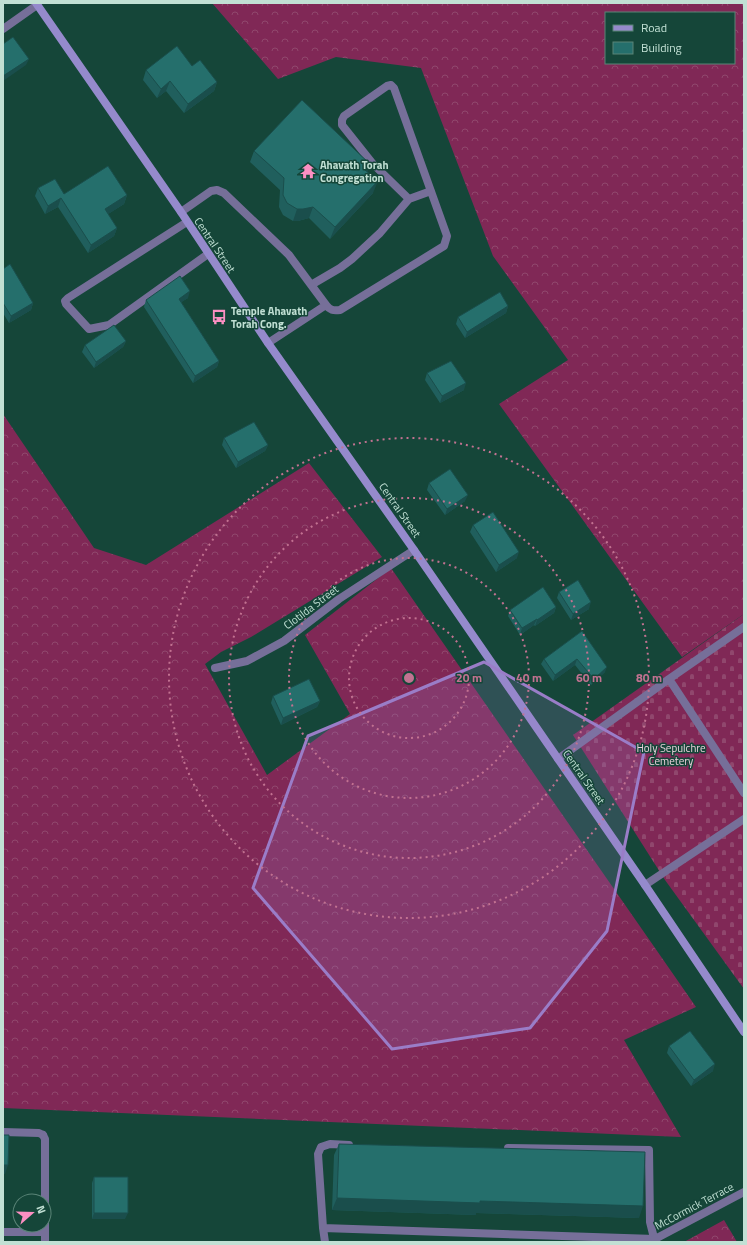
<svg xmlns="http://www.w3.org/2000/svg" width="747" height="1245" viewBox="0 0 747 1245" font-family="'Titillium Web',sans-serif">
<defs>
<pattern id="forest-crowns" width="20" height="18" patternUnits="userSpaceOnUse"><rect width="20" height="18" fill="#802856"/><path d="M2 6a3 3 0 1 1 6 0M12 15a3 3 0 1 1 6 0" fill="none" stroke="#90476d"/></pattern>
<pattern id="cemetery-stones" width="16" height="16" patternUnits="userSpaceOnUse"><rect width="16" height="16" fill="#802856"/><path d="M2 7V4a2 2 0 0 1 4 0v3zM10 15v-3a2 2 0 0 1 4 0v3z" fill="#90476d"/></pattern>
</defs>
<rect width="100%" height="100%" fill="#154639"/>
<path fill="url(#forest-crowns)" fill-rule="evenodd" d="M 212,3 L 744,3 L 744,614 L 682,657 L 499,404 L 568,360 L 493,256 L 421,68 L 336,57 L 278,79 ZM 606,13 L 734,13 L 734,63 L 606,63 Z
M 3,414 L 94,548 L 146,565 L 309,463 L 382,557 L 251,637 L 221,652 L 205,664 L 267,775 L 350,714 L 305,635 L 391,568 L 696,1007 L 624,1040 L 681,1137 L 3,1108 Z
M 724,1220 L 737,1242 L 684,1242 Z"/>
<path fill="url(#cemetery-stones)" d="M 744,614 L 744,989 L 665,880 L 573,735 Z"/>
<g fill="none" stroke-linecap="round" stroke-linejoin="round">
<path stroke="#766f99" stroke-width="8" d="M 3,29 L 37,5
M 181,212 L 211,191 L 217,190 L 224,193 L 289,255 L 326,305 L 268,343
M 187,222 L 68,298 L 65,301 L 66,304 L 89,329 L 109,325 L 208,254
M 311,285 L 340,268 L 352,259 L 380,233 L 409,199 L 431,191
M 326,305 C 330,310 333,311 340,310 L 444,246 L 447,236 L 394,88 L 391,85 L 387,86 L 344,116 L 342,120 L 342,125 L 373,164 L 409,199
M 744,627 L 669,679 L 744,793
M 558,759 L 669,679
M 645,885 L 744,819
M 3,1132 L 39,1133 L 43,1135
M 508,1148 L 649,1150 L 650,1222 L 655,1242
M 323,1228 L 318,1154 L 321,1147 L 330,1144 L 349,1145
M 325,1242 L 323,1228 L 655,1239"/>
<path stroke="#766f99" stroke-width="8" d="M 215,668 L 247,661 L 284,641 L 339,599 L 414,550
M 43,1135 L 45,1139 L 45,1242
M 3,1232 L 45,1232
M 655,1239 L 744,1192"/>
<path stroke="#958acc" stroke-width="8" d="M 36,3 L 181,212 L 268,343 L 414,550 L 645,885 L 744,1032"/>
</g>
<path fill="#205f5d" d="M 192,66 L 217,82 L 214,91 L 184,113 L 166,91 L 157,98 L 143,80 L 146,70 Z
M 254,151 L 367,172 L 373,193 L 330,239 L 309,218 L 298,221 L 293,221 L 283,215 L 279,207 L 280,190 L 250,162 Z
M 38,188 L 64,194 L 127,195 L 124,204 L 108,214 L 117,228 L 114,236 L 88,253 L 58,207 L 45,214 L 35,196 Z
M 3,269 L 33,303 L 31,310 L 9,323 L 3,313 Z
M 188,298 L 181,302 L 219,361 L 217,367 L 193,383 L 144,307 L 146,300 Z
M 508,306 L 506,313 L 465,338 L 456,324 L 458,317 Z
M 126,341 L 123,347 L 94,368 L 82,352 L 85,345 Z
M 427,373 L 464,390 L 440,403 L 425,380 Z
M 224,438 L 268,445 L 265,451 L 236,468 L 222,445 Z
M 429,483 L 465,501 L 445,515 L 427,490 Z
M 473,525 L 517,558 L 496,572 L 470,532 Z
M 559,592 L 589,609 L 571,620 L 557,598 Z
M 556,607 L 554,613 L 535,626 L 534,625 L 520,635 L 508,616 L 510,610 Z
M 582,631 L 605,672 L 591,685 L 575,665 L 553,681 L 541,664 L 544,659 Z
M 273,696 L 320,701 L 317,707 L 281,725 L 271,703 Z
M 669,1046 L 713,1071 L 691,1086 L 667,1053 Z
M 339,1144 L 639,1218 L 476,1213 L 476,1215 L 332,1210 L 334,1155 Z
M 94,1177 L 125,1219 L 92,1219 L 92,1183 Z"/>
<path fill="#1a4e4c" d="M 29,59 L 26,65 L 3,81 L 3,76 Z
M 170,81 L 166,91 L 157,98 L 161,89 Z
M 217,82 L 214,91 L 184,113 L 188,104 Z
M 370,164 L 366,176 L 365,170 Z
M 378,181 L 373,193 L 330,239 L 335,227 Z
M 127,195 L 124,204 L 102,218 L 105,209 Z
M 61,198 L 58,207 L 45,214 L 48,206 Z
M 313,207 L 309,218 L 298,221 L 293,221 L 297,209 Z
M 117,228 L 114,236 L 88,253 L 91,245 Z
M 190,291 L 188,298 L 177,305 L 179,299 Z
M 33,303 L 31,310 L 9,323 L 11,316 Z
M 508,306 L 506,313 L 465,338 L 467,332 Z
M 126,341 L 123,347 L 94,368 L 96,362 Z
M 219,361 L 217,367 L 193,383 L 195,376 Z
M 466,383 L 464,390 L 440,403 L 442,396 Z
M 268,445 L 265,451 L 236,468 L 238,462 Z
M 468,495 L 465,501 L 445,515 L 447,509 Z
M 519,552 L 517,558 L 496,572 L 499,565 Z
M 591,602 L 589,609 L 571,620 L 573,614 Z
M 556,607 L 554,613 L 535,626 L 537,620 Z
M 537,619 L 534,625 L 520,635 L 522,628 Z
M 577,659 L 575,665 L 553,681 L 555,675 Z
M 607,667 L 605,672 L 591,685 L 594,679 Z
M 320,701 L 317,707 L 281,725 L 283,718 Z
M 715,1064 L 713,1071 L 691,1086 L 694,1080 Z
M 3,1165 L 8,1165 L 5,1174 L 3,1174 Z
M 337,1198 L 480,1201 L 643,1206 L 639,1218 L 476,1213 L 476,1215 L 332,1210 Z
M 94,1213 L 128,1213 L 125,1219 L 92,1219 Z"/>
<path fill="#256f6c" stroke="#1a4e4c" d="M 13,37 L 29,59 L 3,76 L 3,44 Z
M 177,46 L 192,66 L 200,60 L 217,82 L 188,104 L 170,81 L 161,89 L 146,70 Z
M 302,100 L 370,164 L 365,170 L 378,181 L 335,227 L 313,207 L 303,209 L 297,209 L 287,203 L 283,195 L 284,178 L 254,151 Z
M 108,166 L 127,195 L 105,209 L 117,228 L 91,245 L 61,198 L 48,206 L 38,188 L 55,179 L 64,194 Z
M 10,264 L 33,303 L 11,316 L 3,303 L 3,269 Z
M 180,276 L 190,291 L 179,299 L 219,361 L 195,376 L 146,300 Z
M 500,292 L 508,306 L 467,332 L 458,317 Z
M 114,325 L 126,341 L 96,362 L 85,345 Z
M 451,361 L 466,383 L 442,396 L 427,373 Z
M 254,422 L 268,445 L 238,462 L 224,438 Z
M 450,469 L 468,495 L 447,509 L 429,483 Z
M 493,512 L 519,552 L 499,565 L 473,525 Z
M 578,580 L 591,602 L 573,614 L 559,592 Z
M 543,587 L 556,607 L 537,620 L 537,619 L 522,628 L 510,610 Z
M 582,631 L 607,667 L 594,679 L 577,659 L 555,675 L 544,659 Z
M 309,679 L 320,701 L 283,718 L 273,696 Z
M 690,1031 L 715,1064 L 694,1080 L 669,1046 Z
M 3,1135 L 9,1135 L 8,1165 L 3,1165 Z
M 339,1144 L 645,1152 L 643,1206 L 480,1201 L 480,1203 L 337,1198 Z
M 94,1177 L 128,1177 L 128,1213 L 94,1213 Z"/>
<path fill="#9a7dc8" fill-opacity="0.2" stroke="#9a7dc8" stroke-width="3" stroke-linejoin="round" d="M 484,662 L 644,752 L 607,931 L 530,1028 L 392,1049 L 253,888 L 308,736 Z"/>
<g fill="none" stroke="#c27291" stroke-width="2" stroke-dasharray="2 4">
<circle cx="409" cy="678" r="60"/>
<circle cx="409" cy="678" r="120"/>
<circle cx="409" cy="678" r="180"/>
<circle cx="409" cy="678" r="240"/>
</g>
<defs>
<symbol id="temple-bare" viewBox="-9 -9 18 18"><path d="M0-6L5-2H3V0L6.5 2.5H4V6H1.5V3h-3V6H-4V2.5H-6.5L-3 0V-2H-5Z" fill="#fc8fc2" stroke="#154639" stroke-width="2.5" paint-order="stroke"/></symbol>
<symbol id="bus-bare" viewBox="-9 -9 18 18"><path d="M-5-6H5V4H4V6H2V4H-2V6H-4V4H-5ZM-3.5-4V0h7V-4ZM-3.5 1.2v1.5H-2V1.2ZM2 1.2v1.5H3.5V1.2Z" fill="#fc8fc2" stroke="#154639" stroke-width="2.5" paint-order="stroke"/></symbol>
</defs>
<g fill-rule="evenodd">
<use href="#temple-bare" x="297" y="160" width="22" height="22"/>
<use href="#bus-bare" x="208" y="306" width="22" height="22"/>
</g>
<g text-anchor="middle" stroke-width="3" stroke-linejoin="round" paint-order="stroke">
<g font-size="11" font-weight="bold" fill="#c1e0d4" stroke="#154639" text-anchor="start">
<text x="320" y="169">Ahavath Torah<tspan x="320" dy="13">Congregation</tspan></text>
<text x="231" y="315">Temple Ahavath<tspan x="231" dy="13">Torah Cong.</tspan></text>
</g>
<g font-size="11" fill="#c1e0d4" stroke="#154639">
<text transform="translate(215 245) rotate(56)" y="4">Central Street</text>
<text transform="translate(400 510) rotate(55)" y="4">Central Street</text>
<text transform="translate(311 607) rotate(-37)" y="4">Clotilda Street</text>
<text transform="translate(584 777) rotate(55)" y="4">Central Street</text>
<text transform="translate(694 1206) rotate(-28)" y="4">McCormick Terrace</text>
</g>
<g font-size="11" fill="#f0d4df" stroke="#154639">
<text x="671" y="752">Holy Sepulchre<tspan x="671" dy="13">Cemetery</tspan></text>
</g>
</g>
<circle cx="409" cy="678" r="6" fill="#c27291" stroke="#154639" stroke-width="2"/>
<g font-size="12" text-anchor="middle" font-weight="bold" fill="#c27291" stroke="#154639" stroke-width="3" stroke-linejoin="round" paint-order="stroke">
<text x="469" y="682">20 m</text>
<text x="529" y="682">40 m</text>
<text x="589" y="682">60 m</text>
<text x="649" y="682">80 m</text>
</g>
<rect width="747" height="1245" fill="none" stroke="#c1e0d4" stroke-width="8"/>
<rect x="605" y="12" width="130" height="52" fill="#154639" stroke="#5a8477"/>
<rect x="613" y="25" width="20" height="6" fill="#958acc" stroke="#5a8477"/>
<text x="641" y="32" font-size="12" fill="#c1e0d4">Road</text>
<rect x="613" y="42" width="20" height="12" fill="#256f6c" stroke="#5a8477"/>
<text x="641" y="52" font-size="12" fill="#c1e0d4">Building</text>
<g transform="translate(32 1213) rotate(70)"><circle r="19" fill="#154639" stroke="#5a8477"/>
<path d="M0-3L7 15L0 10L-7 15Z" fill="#fc8fc2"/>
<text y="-6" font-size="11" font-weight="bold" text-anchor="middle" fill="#c1e0d4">N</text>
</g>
</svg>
